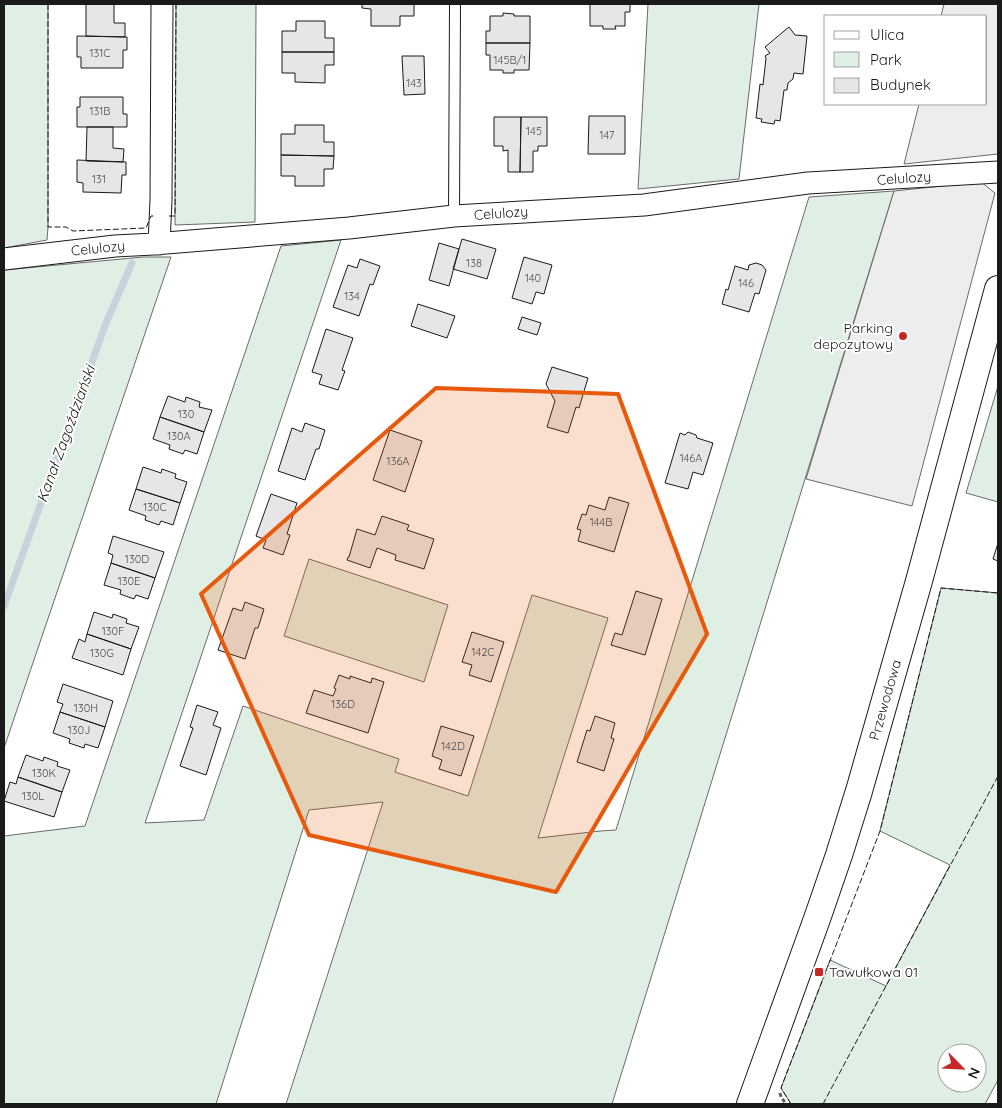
<svg xmlns="http://www.w3.org/2000/svg" width="1002" height="1108" viewBox="0 0 1002 1108" font-family="Quicksand,sans-serif">
<rect width="100%" height="100%" fill="#fff"/>
<path fill="#e0efe3" stroke="#6a6a6a" fill-rule="evenodd" d="M 4,4 L 48,4 L 48,227 L 47,240 L 4,248 Z
M 176,4 L 256,4 L 255,222 L 175,225 Z
M 648,4 L 759,4 L 739,179 L 638,189 Z
M 894,191 L 612,1104 L 286,1104 L 383,802 L 309,810 L 216,1104 L 4,1104 L 4,836 L 85,826 L 281,246 L 341,240 L 145,823 L 204,820 L 243,706 L 399,759 L 395,772 L 468,796 L 532,595 L 608,618 L 538,838 L 600,831 L 616,830 L 809,197 Z
M 143,257 L 171,257 L 4,748 L 4,270 Z
M 998,386 L 998,502 L 966,493 Z
M 309,559 L 448,605 L 424,682 L 284,636 Z
M 941,588 L 998,593 L 998,1080 L 985,1104 L 791,1104 L 781,1088 L 830,960 L 886,986 L 950,865 L 880,831 ZM 947,1053 L 977,1053 L 977,1083 L 947,1083 Z"/>
<path fill="#ededed" stroke="#6a6a6a" d="M 944,4 L 998,4 L 998,154 L 904,164 L 919,104 L 986,104 L 986,16 L 941,16 Z
M 981,182 L 995,193 L 912,506 L 806,479 L 894,191 Z"/>
<g fill="none" stroke-linecap="round" stroke-linejoin="round">
<path stroke="#c6d2dc" stroke-width="7" d="M 4,606 L 106,323 L 132,263"/>
</g>
<path fill="#e6e6e6" stroke="#1a1a1a" d="M 86,4 L 114,4 L 114,23 L 125,23 L 125,37 L 86,36 Z
M 362,4 L 414,4 L 414,16 L 400,16 L 400,26 L 371,26 L 371,9 L 362,8 Z
M 590,4 L 630,4 L 630,12 L 625,12 L 625,26 L 615,26 L 616,29 L 603,29 L 603,26 L 590,26 Z
M 503,13 L 514,14 L 514,16 L 530,16 L 530,43 L 486,43 L 486,31 L 490,31 L 490,16 L 503,16 Z
M 296,21 L 325,21 L 325,38 L 334,38 L 334,52 L 282,52 L 282,31 L 296,31 Z
M 789,27 L 795,35 L 807,36 L 803,74 L 794,73 L 793,79 L 788,83 L 787,90 L 784,90 L 780,121 L 775,120 L 774,124 L 761,122 L 762,119 L 756,118 L 760,84 L 763,85 L 766,58 L 765,56 L 770,53 L 765,47 Z
M 77,36 L 127,37 L 127,50 L 123,50 L 123,68 L 81,68 L 81,57 L 77,57 Z
M 486,43 L 530,43 L 529,70 L 514,70 L 514,73 L 503,73 L 503,70 L 490,70 L 490,55 L 486,55 Z
M 282,52 L 334,52 L 334,65 L 325,65 L 325,83 L 295,82 L 295,73 L 282,73 Z
M 402,56 L 424,56 L 425,94 L 404,95 Z
M 80,97 L 123,97 L 123,114 L 127,114 L 127,127 L 77,127 L 77,107 L 80,107 Z
M 589,116 L 625,116 L 625,154 L 588,154 Z
M 494,117 L 521,117 L 520,172 L 508,172 L 508,150 L 503,151 L 503,146 L 494,146 Z
M 521,117 L 547,117 L 547,146 L 538,146 L 538,151 L 533,151 L 533,172 L 520,172 Z
M 295,125 L 324,125 L 324,142 L 334,142 L 334,156 L 281,155 L 281,134 L 295,134 Z
M 87,127 L 113,127 L 113,148 L 124,149 L 123,162 L 86,161 Z
M 281,155 L 334,156 L 333,169 L 324,169 L 324,186 L 295,186 L 295,176 L 281,176 Z
M 77,160 L 126,162 L 126,175 L 122,175 L 121,193 L 83,192 L 83,183 L 77,182 Z
M 462,239 L 496,249 L 487,279 L 453,269 Z
M 439,243 L 459,249 L 449,286 L 429,280 Z
M 524,257 L 552,265 L 544,294 L 536,292 L 532,304 L 512,298 Z
M 360,259 L 380,266 L 373,285 L 370,284 L 359,316 L 333,307 L 348,265 L 357,268 Z
M 756,263 L 762,265 L 766,270 L 759,294 L 755,293 L 749,312 L 722,304 L 726,289 L 728,290 L 735,266 L 748,270 L 749,265 Z
M 418,304 L 455,316 L 447,338 L 411,326 Z
M 522,317 L 541,323 L 537,335 L 518,329 Z
M 326,329 L 353,338 L 342,370 L 345,371 L 338,390 L 319,384 L 322,375 L 312,372 Z
M 552,367 L 588,378 L 579,408 L 576,407 L 568,433 L 547,427 L 555,401 L 546,384 Z
M 168,396 L 185,402 L 186,397 L 200,402 L 199,407 L 212,410 L 204,432 L 160,417 Z
M 160,417 L 204,432 L 197,454 L 185,450 L 183,454 L 169,449 L 170,445 L 153,439 Z
M 305,423 L 325,430 L 319,449 L 316,449 L 305,480 L 278,471 L 292,428 L 302,432 Z
M 390,430 L 422,441 L 405,492 L 373,480 Z
M 688,432 L 696,435 L 697,438 L 713,443 L 703,475 L 693,472 L 688,489 L 665,483 L 680,433 L 685,435 Z
M 143,467 L 161,473 L 162,469 L 176,474 L 175,478 L 187,482 L 180,503 L 136,489 Z
M 136,489 L 180,503 L 173,525 L 161,521 L 159,525 L 145,520 L 146,516 L 129,510 Z
M 271,494 L 297,503 L 287,534 L 290,535 L 283,555 L 263,548 L 266,540 L 256,536 Z
M 609,497 L 629,503 L 614,552 L 578,541 L 581,530 L 577,529 L 582,514 L 586,515 L 589,505 L 605,510 Z
M 382,516 L 409,525 L 407,530 L 434,539 L 424,569 L 395,560 L 396,555 L 377,548 L 370,568 L 347,560 L 348,557 L 349,557 L 357,529 L 375,535 Z
M 113,536 L 164,552 L 155,578 L 111,563 L 113,555 L 108,553 Z
M 998,543 L 998,561 L 993,559 Z
M 111,563 L 155,578 L 148,599 L 136,595 L 134,599 L 120,594 L 121,590 L 104,585 Z
M 636,591 L 662,599 L 645,655 L 611,645 L 615,633 L 622,635 Z
M 245,602 L 264,609 L 258,628 L 255,628 L 245,659 L 218,650 L 233,608 L 242,611 Z
M 94,612 L 112,618 L 113,614 L 127,619 L 126,623 L 139,627 L 131,649 L 87,634 Z
M 472,632 L 504,642 L 491,682 L 469,675 L 472,665 L 462,662 Z
M 87,634 L 131,649 L 123,675 L 72,658 L 79,639 L 85,642 Z
M 339,675 L 350,679 L 350,676 L 371,683 L 372,678 L 384,682 L 368,733 L 306,713 L 314,690 L 333,696 L 336,689 L 334,688 Z
M 63,684 L 113,701 L 105,727 L 60,712 L 63,704 L 57,702 Z
M 197,705 L 218,712 L 213,725 L 221,728 L 206,775 L 180,766 L 193,728 L 190,727 Z
M 60,712 L 105,727 L 98,748 L 85,744 L 84,748 L 69,743 L 70,739 L 53,733 Z
M 595,716 L 615,723 L 611,738 L 614,739 L 604,771 L 577,762 L 587,730 L 590,731 Z
M 441,726 L 474,736 L 461,776 L 439,769 L 442,760 L 432,756 Z
M 26,755 L 43,761 L 44,757 L 58,762 L 57,766 L 70,770 L 62,792 L 18,777 Z
M 18,777 L 62,792 L 54,817 L 4,801 L 10,782 L 16,784 Z"/>
<g fill="none" stroke-linecap="round" stroke-linejoin="round">
<defs>
<path id="service" d="M 454,216 L 455,4"/>
<path id="minor" d="M 159,244 L 161,200 L 162,4
M 4,259 L 115,246 L 154,244 L 349,228 L 454,216 L 644,205 L 808,183 L 998,172"/>
<path id="tertiary" d="M 750,1104 L 818,916 L 839,855 L 859,791 L 919,581 L 998,289"/>
</defs>
<use href="#service" stroke="#1a1a1a" stroke-width="12"/>
<use href="#minor" stroke="#1a1a1a" stroke-width="23"/>
<use href="#tertiary" stroke="#1a1a1a" stroke-width="28"/>
<path stroke="#5f5f5f" stroke-width="3" stroke-dasharray="4 2.5" stroke-linecap="butt" d="M 780,1093 L 781,1097 L 786,1104"/>
<use href="#service" stroke="#fff" stroke-width="10"/>
<use href="#minor" stroke="#fff" stroke-width="21"/>
<use href="#tertiary" stroke="#fff" stroke-width="26"/>
<path stroke="#1a1a1a" stroke-width="1" stroke-dasharray="6 2.5" stroke-linecap="butt" d="M 48,4 L 48,227 L 66,227 L 73,231 L 146,228 L 151,216 L 154,216
M 169,216 L 175,216 L 176,4
M 791,1104 L 781,1088 L 880,831 L 941,588 L 998,593
M 823,1104 L 998,776"/>
</g>
<path fill="#e8590c" fill-opacity="0.2" stroke="#e8590c" stroke-width="4" stroke-linejoin="round" d="M 436,388 L 618,394 L 707,634 L 556,892 L 309,835 L 201,594 Z"/>
<g fill="#c62828" stroke="#fff" stroke-width="2">
<circle cx="903" cy="336" r="5"/>
<rect x="814" y="967" width="10" height="10" rx="2.5"/>
</g>
<g text-anchor="middle" stroke-width="4" stroke-linejoin="round" paint-order="stroke">
<g font-size="11" fill="#4d4d4d">
<text x="100" y="57">131C</text>
<text x="510" y="64">145B/1</text>
<text x="414" y="87">143</text>
<text x="100" y="115">131B</text>
<text x="534" y="135">145</text>
<text x="607" y="139">147</text>
<text x="99" y="183">131</text>
<text x="474" y="267">138</text>
<text x="533" y="282">140</text>
<text x="746" y="287">146</text>
<text x="352" y="300">134</text>
<text x="186" y="418">130</text>
<text x="179" y="440">130A</text>
<text x="691" y="462">146A</text>
<text x="398" y="465">136A</text>
<text x="155" y="511">130C</text>
<text x="601" y="526">144B</text>
<text x="137" y="563">130D</text>
<text x="129" y="585">130E</text>
<text x="113" y="635">130F</text>
<text x="483" y="656">142C</text>
<text x="102" y="657">130G</text>
<text x="343" y="708">136D</text>
<text x="86" y="712">130H</text>
<text x="79" y="734">130J</text>
<text x="453" y="750">142D</text>
<text x="44" y="777">130K</text>
<text x="33" y="800">130L</text>
</g>
<g font-size="14" fill="#1a1a1a" stroke="#fff">
<text transform="translate(904 178) rotate(-4)" y="5">Celulozy</text>
<text transform="translate(501 213) rotate(-4)" y="5">Celulozy</text>
<text transform="translate(98 248) rotate(-6)" y="5">Celulozy</text>
<text transform="translate(885 700) rotate(-74)" y="5">Przewodowa</text>
</g>
<g font-size="14" fill="#1a1a1a" stroke="#fff" text-anchor="end">
<text x="893" y="333">Parking<tspan x="893" dy="16">depozytowy</tspan></text>
<text x="829" y="977" text-anchor="start">Tawułkowa 01</text>
</g>
<g font-size="15" font-style="italic" fill="#1a1a1a" stroke="#fff">
<text transform="translate(66 434) rotate(-70)" y="5">Kanał Zagoździański</text>
</g>
</g>
<rect width="1002" height="1108" fill="none" stroke="#1a1a1a" stroke-width="10"/>
<rect x="824" y="15" width="162" height="90" fill="#ffffff" stroke="#a3a3a3"/>
<rect x="834" y="31" width="25" height="8" fill="#ffffff" stroke="#a3a3a3"/>
<text x="870" y="40" font-size="15" fill="#1a1a1a">Ulica</text>
<rect x="834" y="52" width="25" height="15" fill="#e0efe3" stroke="#a3a3a3"/>
<text x="870" y="65" font-size="15" fill="#1a1a1a">Park</text>
<rect x="834" y="78" width="25" height="15" fill="#e6e6e6" stroke="#a3a3a3"/>
<text x="870" y="90" font-size="15" fill="#1a1a1a">Budynek</text>
<g transform="translate(962 1068) rotate(114)"><circle r="24" fill="#ffffff" stroke="#a3a3a3"/>
<path d="M0-4L9 19L0 12L-9 19Z" fill="#c62828"/>
<text y="-8" font-size="14" font-weight="bold" text-anchor="middle" fill="#1a1a1a">N</text>
</g>
</svg>
